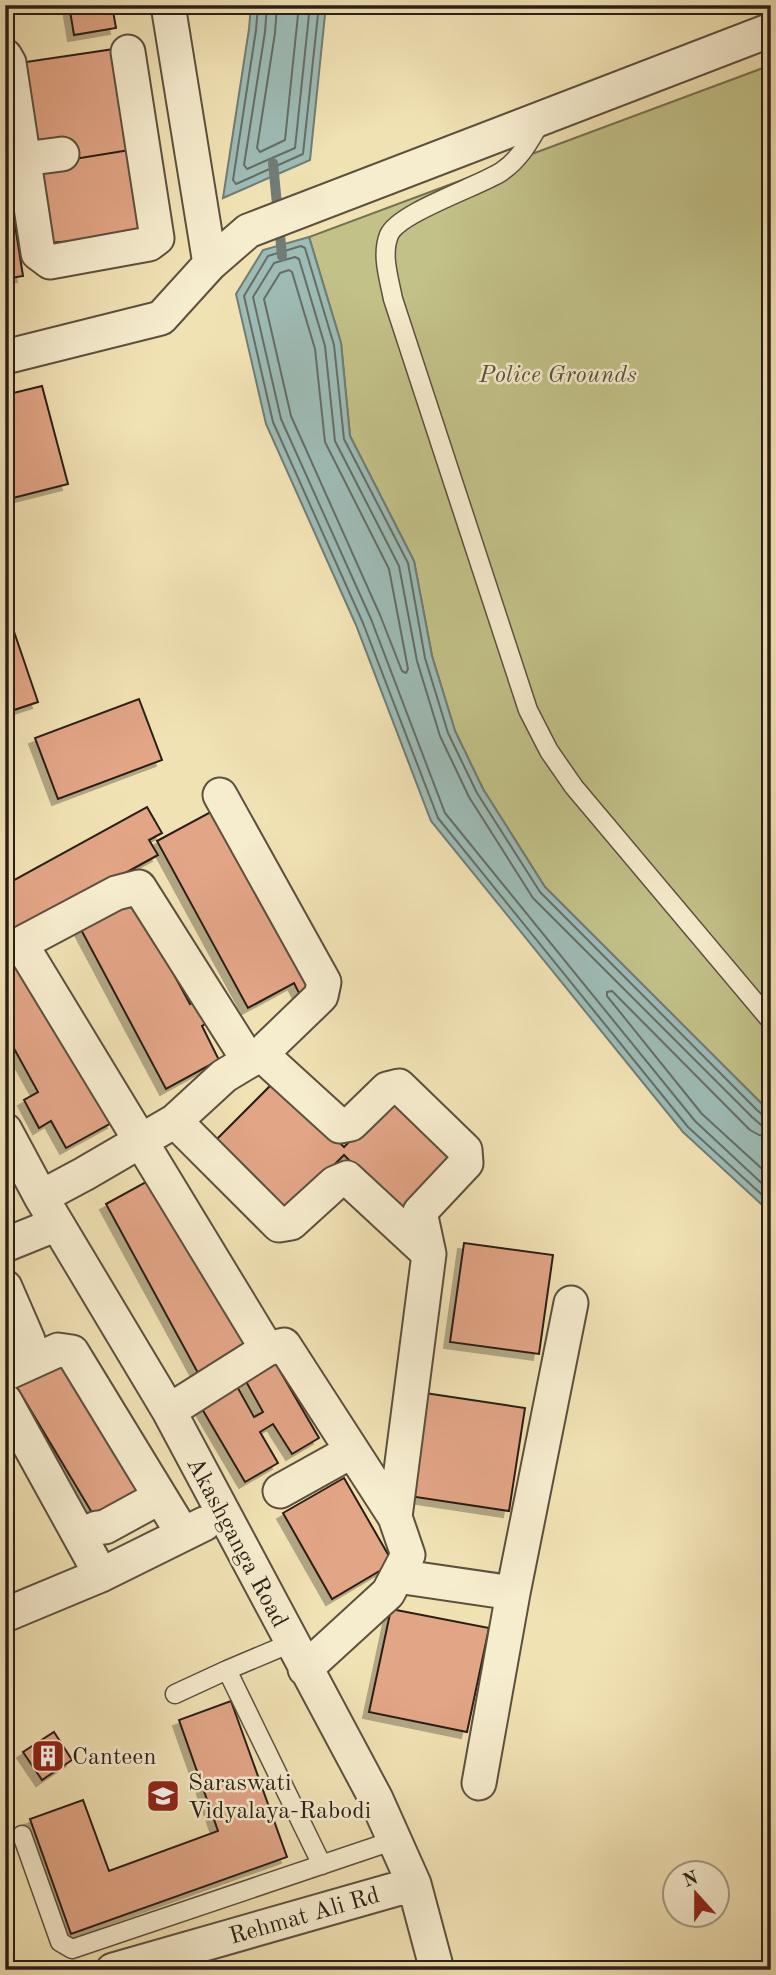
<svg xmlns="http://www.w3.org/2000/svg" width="776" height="1975" viewBox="0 0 776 1975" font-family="'Old Standard TT',serif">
<defs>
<filter id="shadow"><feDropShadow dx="-6" dy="6" stdDeviation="0" flood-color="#0004"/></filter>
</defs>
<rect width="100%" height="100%" fill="#f1e2b4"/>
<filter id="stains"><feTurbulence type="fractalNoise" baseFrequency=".00286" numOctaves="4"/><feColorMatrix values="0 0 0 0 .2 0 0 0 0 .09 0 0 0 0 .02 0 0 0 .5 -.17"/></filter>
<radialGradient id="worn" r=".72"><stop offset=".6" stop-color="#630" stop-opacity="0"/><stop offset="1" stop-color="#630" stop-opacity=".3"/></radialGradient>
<path fill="#c2c188" stroke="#767050" stroke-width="2" d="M 771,65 L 771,1113 L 545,887 L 483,789 L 455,731 L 432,656 L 414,561 L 350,436 L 341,343 L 309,237 Z"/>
<path fill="#9ebcb6" stroke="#707d76" stroke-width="2" d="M 251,5 L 326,5 L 310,160 L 223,198 L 249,29 Z
M 309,237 L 341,343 L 350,436 L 414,561 L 432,656 L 455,731 L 483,789 L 545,887 L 771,1113 L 771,1213 L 683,1132 L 431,821 L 356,625 L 266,424 L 236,294 L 263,250 Z"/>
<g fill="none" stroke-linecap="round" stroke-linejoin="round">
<path stroke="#646e66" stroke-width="2" d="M 258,5 L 256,30 L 233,180 L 236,184 L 303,154 L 319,5
M 267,5 L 265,32 L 244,165 L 247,169 L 295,148 L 310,5
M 277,5 L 275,33 L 257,148 L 260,152 L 285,140 L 299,5
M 289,270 L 292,272 L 315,349 L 325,442 L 389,569 L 408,669 L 406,673 L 402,671 L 380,615 L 291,416 L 264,299 L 280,273 Z
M 771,1118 L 765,1117 L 757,1110 L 540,892 L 477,793 L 448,733 L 425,658 L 408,563 L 344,439 L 334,345 L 305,248 L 301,246 L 268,256 L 244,296 L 273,422 L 363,623 L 438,818 L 688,1127 L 771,1203
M 771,1126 L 761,1125 L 752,1117 L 533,898 L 469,797 L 440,736 L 417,661 L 399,566 L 335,441 L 325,346 L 299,259 L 295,257 L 274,263 L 253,297 L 281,419 L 371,619 L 445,813 L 695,1121 L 771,1192
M 771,1137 L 759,1135 L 750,1130 L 612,991 L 607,992 L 607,996 L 702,1114 L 771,1177"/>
<path stroke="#707d76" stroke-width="10" d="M 273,163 L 282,256"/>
</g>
<path fill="#e2a586" stroke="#2a1f17" stroke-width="2" filter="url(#shadow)" d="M 69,5 L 112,5 L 116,28 L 74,35 Z
M 121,48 L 136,149 L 68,160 L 32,151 L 19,63 Z
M 136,149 L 150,236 L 46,243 L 36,174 L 69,169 L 68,160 Z
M 9,187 L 23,276 L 5,279 L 5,188 Z
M 42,386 L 68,484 L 9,499 L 5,485 L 5,395 Z
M 8,614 L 38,702 L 5,713 L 5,615 Z
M 139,699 L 162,760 L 58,799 L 35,738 Z
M 147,807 L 162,833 L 149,840 L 158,855 L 7,938 L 5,885 Z
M 218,808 L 317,989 L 301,997 L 294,983 L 248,1008 L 157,841 Z
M 131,895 L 190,1004 L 197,1000 L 209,1022 L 202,1026 L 219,1060 L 166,1089 L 78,924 Z
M 22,957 L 113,1122 L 66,1148 L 51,1121 L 39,1128 L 24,1100 L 38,1092 L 11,1043 L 5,1046 L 5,966 Z
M 276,1080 L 344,1147 L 398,1093 L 460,1155 L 401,1213 L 344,1155 L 283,1216 L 211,1145 Z
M 155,1177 L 248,1346 L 198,1373 L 106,1204 Z
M 464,1243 L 553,1255 L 539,1354 L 450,1342 Z
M 66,1355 L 145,1504 L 100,1526 L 15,1384 Z
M 273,1359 L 319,1438 L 292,1454 L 273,1424 L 260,1432 L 278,1463 L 245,1482 L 198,1402 L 234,1381 L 254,1417 L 263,1412 L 243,1376 Z
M 425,1393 L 525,1408 L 509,1511 L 409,1496 Z
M 344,1478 L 393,1563 L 332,1599 L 283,1513 Z
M 391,1609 L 489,1628 L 467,1732 L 369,1712 Z
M 231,1701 L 287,1857 L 71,1934 L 30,1819 L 83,1800 L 109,1871 L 218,1831 L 179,1720 Z
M 54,1732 L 72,1760 L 42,1780 L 23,1752 Z"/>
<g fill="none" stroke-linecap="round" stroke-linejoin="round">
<defs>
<path id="lane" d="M 541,121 C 530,141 520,159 501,172 C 477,187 398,213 389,235 C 381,255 389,278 393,299 L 528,710 L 549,751 L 574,787 L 771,1021
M 227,1670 L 322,1865
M 175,1694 L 227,1670 L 291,1643
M 22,1835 L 60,1942 L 72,1949 L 395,1840"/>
<path id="street" d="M 168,5 L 210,264
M 5,56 L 9,63 L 38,253 L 50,262 L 149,244 L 157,238 L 128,52
M 24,159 L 62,154
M 5,357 L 161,318 L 210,264 L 248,231 L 771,30
M 220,795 L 324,982 L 321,996 L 261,1054 L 249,1061
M 21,944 L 267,1349 L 284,1345 L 395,1517 L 408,1555 L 388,1593 L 305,1669
M 5,952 L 116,893 L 139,887 L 249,1061 L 224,1076 L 175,1121 L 84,1174 L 41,1197
M 261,1054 L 340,1126 L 351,1124 L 387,1089 L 399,1086 L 465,1150 L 466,1163 L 420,1212 L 429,1254 L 395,1517
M 175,1121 L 279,1225 L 291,1223 L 335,1183 L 347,1178 L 429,1254
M 5,1130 L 41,1197 L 169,1411 L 376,1799 L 414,1884 L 437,1970
M 5,1245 L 57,1224
M 5,1287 L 28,1340 L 23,1347 L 5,1354
M 5,1374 L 58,1350 L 72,1352 L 183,1534
M 5,1401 L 101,1575
M 169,1411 L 267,1349
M 280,1491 L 352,1451
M 80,1536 L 97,1528 L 105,1527 L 160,1497
M 397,1576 L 513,1593 L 571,1303
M 5,1615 L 101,1575 L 204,1524
M 479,1783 L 513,1593
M 113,1970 L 414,1884"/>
</defs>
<use href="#lane" stroke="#5c503e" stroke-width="21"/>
<use href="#street" stroke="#5c503e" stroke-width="37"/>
<use href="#lane" stroke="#f6ecce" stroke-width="18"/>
<use href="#street" stroke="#f6ecce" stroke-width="33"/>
</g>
<defs>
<symbol id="building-square" viewBox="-11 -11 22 22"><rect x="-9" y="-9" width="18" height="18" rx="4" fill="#8f2418" stroke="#f6ecce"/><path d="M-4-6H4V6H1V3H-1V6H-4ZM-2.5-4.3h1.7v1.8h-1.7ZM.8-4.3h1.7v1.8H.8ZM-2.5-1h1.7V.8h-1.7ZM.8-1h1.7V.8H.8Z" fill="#fff"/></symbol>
<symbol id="school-square" viewBox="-11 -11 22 22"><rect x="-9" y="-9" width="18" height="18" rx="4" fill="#8f2418" stroke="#f6ecce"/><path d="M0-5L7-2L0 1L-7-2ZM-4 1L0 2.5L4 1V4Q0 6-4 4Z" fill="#fff"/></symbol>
</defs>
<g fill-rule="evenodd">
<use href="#building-square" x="29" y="1737" width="38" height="38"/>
<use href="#school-square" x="144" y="1777" width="38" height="38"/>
</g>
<g text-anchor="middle" stroke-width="5" stroke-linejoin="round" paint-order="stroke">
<g font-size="24" font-style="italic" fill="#585039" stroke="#f6ecce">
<text x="558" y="382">Police Grounds</text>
</g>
<g font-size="24" fill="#2a1f17" stroke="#f6ecce">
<text transform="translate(238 1542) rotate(62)" y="8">Akashganga Road</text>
<text transform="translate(304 1915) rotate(-16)" y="8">Rehmat Ali Rd</text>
</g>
<g font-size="24" fill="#2a1f17" stroke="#f6ecce" text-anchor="start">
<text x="72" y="1764">Canteen</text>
<text x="188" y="1790">Saraswati<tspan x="188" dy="28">Vidyalaya-Rabodi</tspan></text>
</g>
</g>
<rect width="776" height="1975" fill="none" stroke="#f1e2b4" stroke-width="28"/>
<rect x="7" y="7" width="762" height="1961" fill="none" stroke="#2a1f17" stroke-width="3.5"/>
<rect x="14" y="14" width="748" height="1947" fill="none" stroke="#2a1f17" stroke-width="2"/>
<g transform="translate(696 1894) rotate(339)"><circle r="33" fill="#f6ecce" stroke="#a49a85" stroke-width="2"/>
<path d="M0-5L12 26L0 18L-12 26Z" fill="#8f2418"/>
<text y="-10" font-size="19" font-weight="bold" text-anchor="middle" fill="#2a1f17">N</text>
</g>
<rect width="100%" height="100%" filter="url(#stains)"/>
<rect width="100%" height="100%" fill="url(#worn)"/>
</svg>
